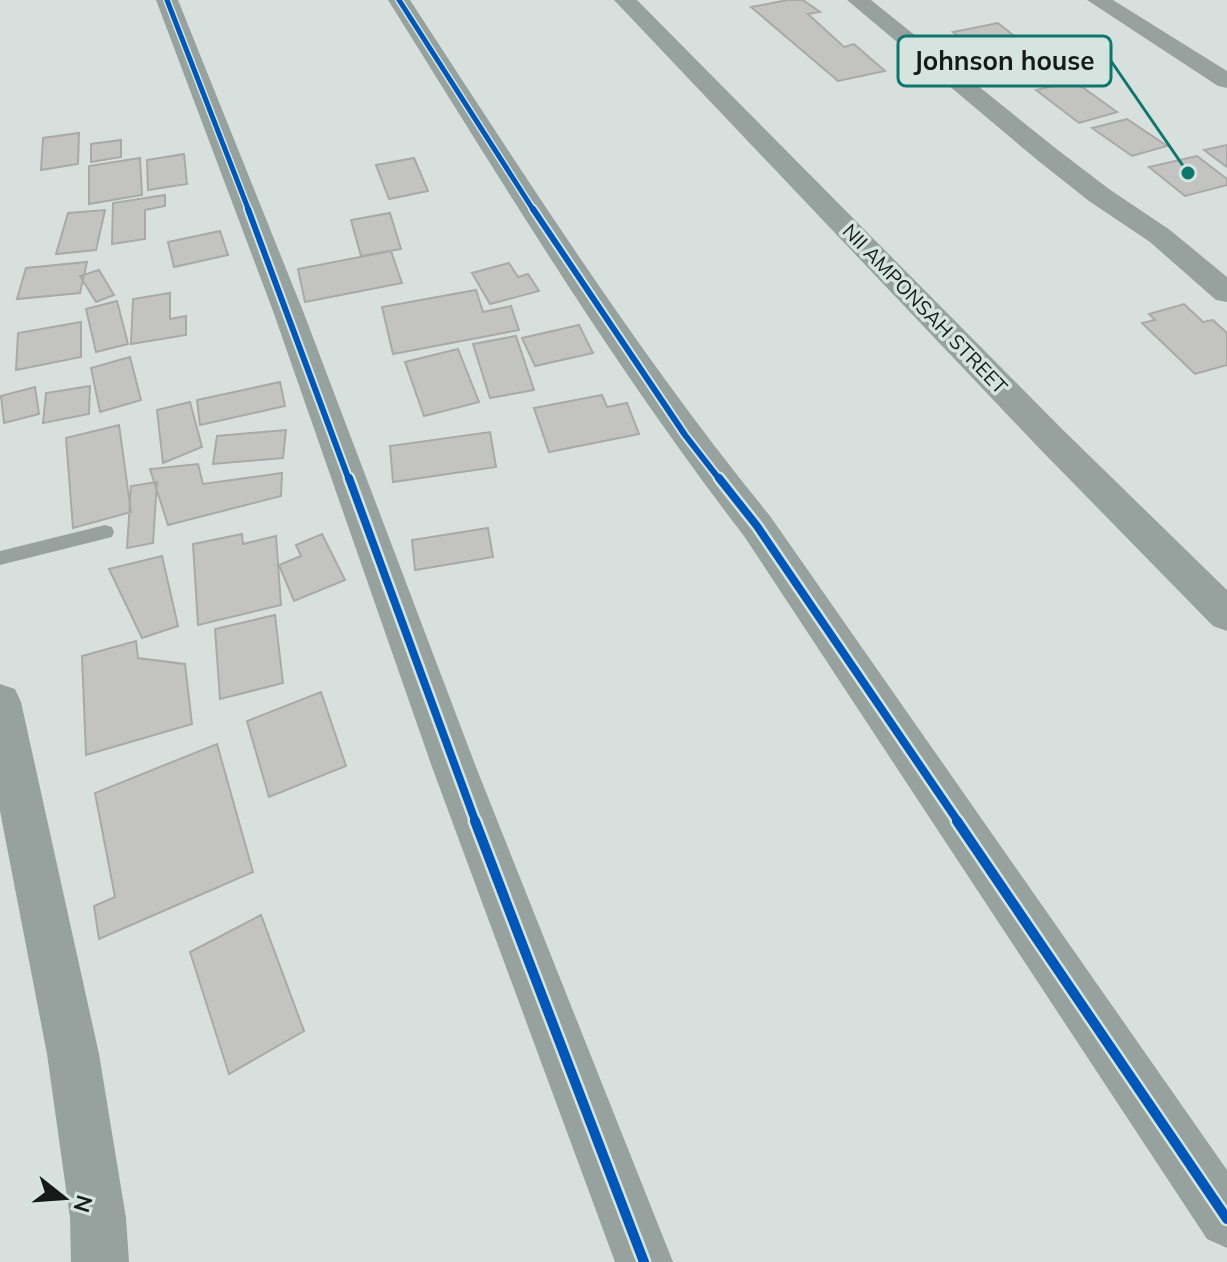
<svg xmlns="http://www.w3.org/2000/svg" width="1227" height="1262" viewBox="0 0 1227 1262" font-family="Mulish,sans-serif">
<rect width="100%" height="100%" fill="#d8e0de"/>
<path fill="#c3c4c2" stroke="#a8a9a8" stroke-width="2" d="M 788,0 L 803,0 L 820,12 L 808,14 L 844,47 L 854,44 L 885,71 L 838,81 L 751,7 Z
M 998,23 L 1028,47 L 983,56 L 953,32 Z
M 1074,81 L 1117,112 L 1079,123 L 1036,90 Z
M 1127,119 L 1167,146 L 1132,156 L 1092,128 Z
M 79,133 L 78,164 L 41,170 L 43,138 Z
M 121,140 L 121,157 L 91,162 L 91,144 Z
M 1227,145 L 1227,167 L 1204,150 Z
M 184,154 L 187,184 L 148,190 L 147,160 Z
M 1197,156 L 1227,179 L 1227,185 L 1185,196 L 1149,167 Z
M 140,158 L 142,195 L 89,204 L 89,166 Z
M 414,158 L 428,191 L 389,199 L 376,165 Z
M 165,195 L 165,206 L 145,210 L 145,239 L 112,244 L 113,203 Z
M 105,210 L 96,250 L 56,254 L 68,213 Z
M 390,213 L 401,249 L 361,256 L 351,220 Z
M 220,231 L 228,255 L 174,267 L 168,242 Z
M 391,251 L 402,283 L 305,302 L 298,269 Z
M 87,262 L 80,293 L 17,299 L 26,268 Z
M 509,263 L 518,277 L 528,274 L 539,291 L 490,304 L 472,273 Z
M 99,270 L 114,295 L 96,302 L 80,276 Z
M 476,290 L 483,312 L 511,306 L 519,330 L 393,354 L 382,307 Z
M 170,293 L 170,319 L 186,316 L 186,335 L 131,344 L 133,299 Z
M 117,301 L 128,344 L 96,352 L 86,309 Z
M 1184,304 L 1203,322 L 1213,320 L 1227,333 L 1227,365 L 1195,374 L 1142,323 L 1155,320 L 1149,314 Z
M 81,322 L 81,357 L 16,370 L 18,333 Z
M 579,325 L 593,353 L 535,366 L 522,338 Z
M 516,336 L 534,390 L 490,398 L 473,344 Z
M 458,349 L 479,402 L 424,416 L 405,362 Z
M 130,357 L 141,400 L 100,412 L 91,368 Z
M 280,382 L 285,406 L 200,425 L 197,400 Z
M 90,386 L 89,414 L 43,423 L 46,393 Z
M 35,387 L 39,414 L 4,423 L 1,396 Z
M 602,395 L 607,407 L 627,403 L 639,434 L 549,452 L 534,408 Z
M 190,402 L 202,447 L 163,463 L 157,410 Z
M 119,425 L 131,512 L 73,528 L 66,438 Z
M 286,430 L 283,458 L 213,464 L 217,436 Z
M 490,432 L 496,467 L 393,482 L 390,446 Z
M 198,464 L 203,484 L 282,473 L 281,496 L 168,525 L 150,469 Z
M 157,482 L 153,543 L 127,548 L 131,486 Z
M 488,528 L 493,557 L 415,570 L 412,540 Z
M 242,534 L 243,544 L 276,536 L 281,605 L 198,625 L 193,544 Z
M 322,534 L 345,580 L 294,601 L 279,565 L 301,556 L 296,545 Z
M 162,556 L 178,626 L 142,638 L 109,569 Z
M 275,615 L 283,683 L 220,699 L 215,629 Z
M 136,641 L 138,658 L 185,664 L 192,724 L 86,755 L 82,656 Z
M 321,692 L 346,766 L 269,797 L 247,721 Z
M 217,744 L 253,872 L 99,939 L 94,906 L 115,897 L 95,793 Z
M 261,915 L 304,1031 L 229,1074 L 190,952 Z"/>
<g fill="none" stroke-linecap="round" stroke-linejoin="round">
<path fill="#97a29e" fill-rule="evenodd" d="M 105,525 L 112,527 L 114,532 L 112,537 L 0,565 L 0,551 Z"/>
<path fill="#97a29e" fill-rule="evenodd" d="M 156,0 L 178,0 L 303,311 L 476,767 L 673,1262 L 615,1262 L 432,767 L 273,311 Z
M 388,0 L 410,0 C 525,176 637,353 770,516 L 1227,1170 L 1227,1248 L 1207,1239 L 744,536 C 613,366 502,182 388,0 Z
M 614,0 L 637,0 L 1061,428 L 1227,590 L 1227,631 L 1213,626 L 1037,446 Z
M 847,0 L 871,0 L 1054,147 L 1109,189 L 1170,230 L 1227,277 L 1227,302 L 1216,300 L 1150,242 L 1089,201 L 1036,159 Z
M 1087,0 L 1113,0 L 1227,71 L 1227,88 L 1218,86 Z
M 0,684 L 15,689 L 21,702 L 99,1054 L 126,1218 L 129,1262 L 71,1262 L 70,1218 L 47,1054 L 0,811 Z"/>
<defs>
<path id="cycleway-far3" d="M 167,0 L 249,211
M 399,0 L 534,211"/>
<path id="cycleway-far2" d="M 248,209 L 349,480
M 533,209 L 685,435 L 720,480"/>
<path id="cycleway-far1" d="M 349,478 L 476,823
M 719,478 L 757,526 L 959,823"/>
<path id="cycleway" d="M 475,821 L 644,1262
M 957,821 L 1227,1219"/>
</defs>
<use href="#cycleway-far3" stroke="#d5e4df" stroke-width="8"/>
<use href="#cycleway-far2" stroke="#d5e4df" stroke-width="10"/>
<use href="#cycleway-far1" stroke="#d5e4df" stroke-width="13"/>
<use href="#cycleway" stroke="#d5e4df" stroke-width="15"/>
<use href="#cycleway-far3" stroke="#0057b8" stroke-width="5"/>
<use href="#cycleway-far2" stroke="#0057b8" stroke-width="6"/>
<use href="#cycleway-far1" stroke="#0057b8" stroke-width="8"/>
<use href="#cycleway" stroke="#0057b8" stroke-width="10"/>
</g>
<g text-anchor="middle" stroke-width="7" stroke-linejoin="round" paint-order="stroke">
<g font-size="20" fill="#151a18" stroke="#d5e4df">
<text transform="translate(925 309) rotate(46)" y="7">NII AMPONSAH STREET</text>
</g>
</g>
<path fill="none" stroke="#0f766e" stroke-width="3" d="M1188 173L1111 61"/>
<circle fill="#0f766e" stroke="#d5e4df" stroke-width="3" cx="1188" cy="173" r="8"/>
<rect fill="#d5e4df" stroke="#0f766e" stroke-width="3" x="898" y="36" width="213" height="50" rx="8"/>
<g font-size="26" text-anchor="middle" font-weight="bold" fill="#151a18">
<text x="1004" y="70">Johnson house</text>
</g>
<g transform="translate(64 1198) rotate(107)" stroke="#d5e4df" stroke-width="6" paint-order="stroke">
<path d="M0-6L14 30L0 20L-14 30Z" fill="#151a18"/>
<text y="-12" font-size="22" font-weight="bold" text-anchor="middle" fill="#151a18">N</text>
</g>
</svg>
